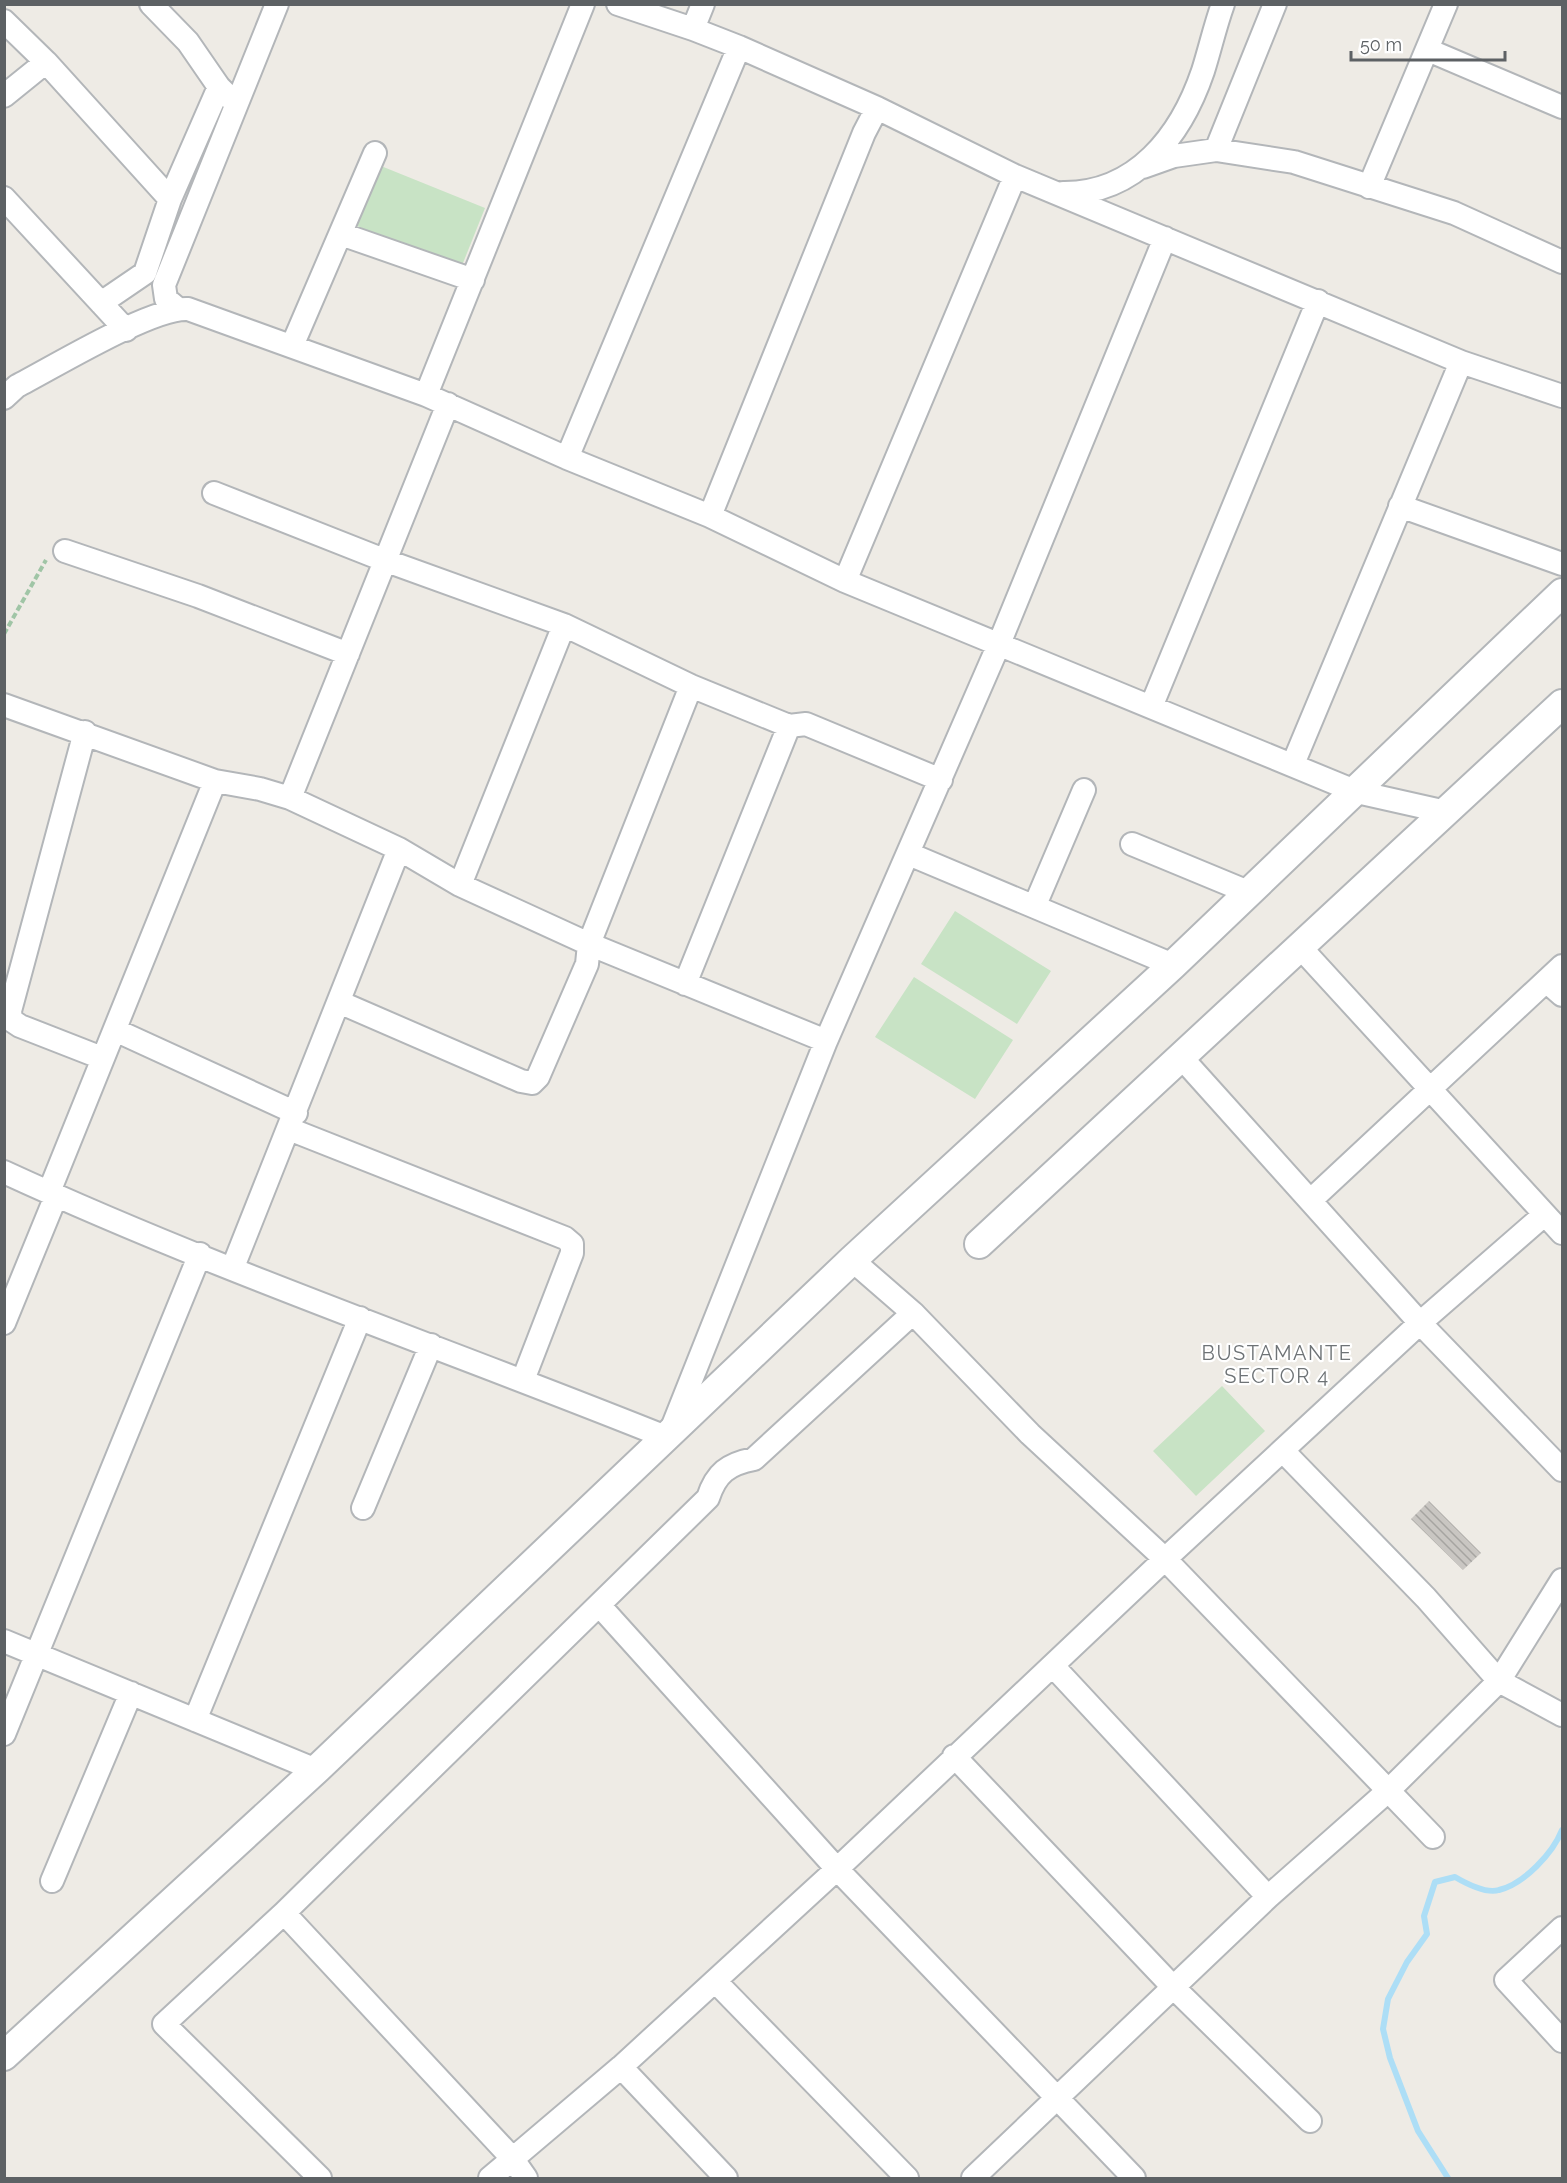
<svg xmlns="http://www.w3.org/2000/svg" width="1567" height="2183" viewBox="0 0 1567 2183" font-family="Raleway,sans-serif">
<defs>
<pattern id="building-back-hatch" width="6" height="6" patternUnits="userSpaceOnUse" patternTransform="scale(1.5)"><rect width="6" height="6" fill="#c9c6c2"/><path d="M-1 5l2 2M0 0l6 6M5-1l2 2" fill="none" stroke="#a6a4a1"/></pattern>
</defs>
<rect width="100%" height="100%" fill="#eeebe5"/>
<path fill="#c8e3c5" d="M 381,166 L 485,208 L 461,268 L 357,226 Z
M 955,911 L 1051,971 L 1017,1024 L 921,964 Z
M 914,977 L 1013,1040 L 975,1099 L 875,1037 Z
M 1222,1386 L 1265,1431 L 1196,1496 L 1153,1451 Z"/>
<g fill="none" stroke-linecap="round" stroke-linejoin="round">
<path stroke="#addef6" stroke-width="6" d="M 1448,2178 L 1418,2131 L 1390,2058 L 1383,2029 L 1388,1999 L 1407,1962 L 1427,1934 L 1424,1916 L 1435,1882 L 1455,1877 C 1467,1884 1486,1894 1499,1890 C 1524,1884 1553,1853 1562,1830"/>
</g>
<path fill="url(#building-back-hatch)" d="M 1429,1501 L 1481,1553 L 1463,1570 L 1411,1519 Z"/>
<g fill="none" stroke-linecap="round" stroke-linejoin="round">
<defs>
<path id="minor" d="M 151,4 L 188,42 L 219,87 L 229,97
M 618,4 L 693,29 L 739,47 L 877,108 L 1015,176 L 1461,362 L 1562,396
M 4,21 L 46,62 L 170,199
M 693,29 L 703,4
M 1428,50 L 1562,107
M 4,96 L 46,62
M 1216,150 L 1275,4
M 1143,167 L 1174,156 L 1216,150 L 1294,162 L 1454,213 L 1562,262
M 1369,187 L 1446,4
M 1063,193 C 1136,194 1181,136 1203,71 C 1210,49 1215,26 1223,4
M 4,198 L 126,330
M 341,234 L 473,280
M 101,303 L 145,273 L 170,199 L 219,87
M 178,309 L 166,299 L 164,285 L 277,4
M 292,346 L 375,153
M 426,395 L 583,4
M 4,398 L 17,386 C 54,367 152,307 188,309 L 426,395 L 567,458 L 710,516 L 845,581 L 1357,792 L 1446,812
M 567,458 L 739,47
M 214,493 L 384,560 L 564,625 L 691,686 L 789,726 L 806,724 L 941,780
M 1400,506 L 1562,564
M 710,516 L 864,133 L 877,108
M 65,551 L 198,596 L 348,654
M 845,581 L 1015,176
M 4,705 L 215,781 L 260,789 L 290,798 L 399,849 L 460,885 L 589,944 L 826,1041
M 1151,707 L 1318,301
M 85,732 L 10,1011 L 11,1020 L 20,1026 L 102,1058
M 1293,764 L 1461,362
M 290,798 L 448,404
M 1132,844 L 1248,892
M 909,854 L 1173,965
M 460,885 L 564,625
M 1035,905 L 1084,790
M 1300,947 L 1562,1233
M 1546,981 L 1562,995
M 685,984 L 789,726
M 339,1002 L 521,1081 L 532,1083 L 538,1077 L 587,964 L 589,944 L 691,686
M 115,1030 L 296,1113
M 1181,1057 L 1420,1323 L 1562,1470
M 289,1129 L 565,1238 L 572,1244 L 572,1253 L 523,1380
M 4,1172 C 221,1272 447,1349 668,1438 L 826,1041 L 999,644 L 1165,238
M 49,1192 L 215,781
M 1311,1200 L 1562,966
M 852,1260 L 913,1313 L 1030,1434 L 1165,1559 L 1433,1837
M 233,1267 L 399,849
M 4,1323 L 56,1196
M 1283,1451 L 1426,1598 L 1499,1681 L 1562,1715
M 363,1508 L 431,1345
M 599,1605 L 837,1869 L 1134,2178
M 4,1641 L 316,1770
M 1053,1666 L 1268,1897
M 195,1720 L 360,1318
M 4,1734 L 200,1254
M 954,1756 L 1173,1987 L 1310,2121
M 52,1881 L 131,1693
M 284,1913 L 512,2158 L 526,2178
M 1562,1928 L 1506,1980 L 1562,2041
M 715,1981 L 907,2178
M 621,2067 L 726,2178
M 320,2178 L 164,2024 L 284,1913 L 708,1498 C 716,1473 728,1464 754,1459 L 913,1313
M 490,2178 L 621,2067 L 837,1869 L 1165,1559 L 1420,1323 L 1544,1215
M 973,2178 L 1268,1897 L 1389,1790 L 1499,1681 L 1562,1580"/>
<path id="tertiary" d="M 979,1244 L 1562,704
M 4,2056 L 316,1770 L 852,1260 L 1173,965 L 1562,593"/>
</defs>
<use href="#minor" stroke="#b3b6b9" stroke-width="26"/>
<use href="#tertiary" stroke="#b3b6b9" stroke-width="32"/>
<path stroke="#a0c5a6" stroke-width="4" stroke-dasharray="6 3" stroke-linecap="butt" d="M 4,634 L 46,560"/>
<use href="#minor" stroke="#fff" stroke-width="22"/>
<use href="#tertiary" stroke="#fff" stroke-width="28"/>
</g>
<g text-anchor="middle" stroke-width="4.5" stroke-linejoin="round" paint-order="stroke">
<g font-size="20" letter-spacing="1.5" fill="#6e7376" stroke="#fff">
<text x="1277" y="1360">BUSTAMANTE<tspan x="1277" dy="23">SECTOR 4</tspan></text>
</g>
</g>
<rect width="1567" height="2183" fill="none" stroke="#5d6164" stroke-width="12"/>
<path d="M1351 51v9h154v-9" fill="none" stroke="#5d6164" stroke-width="3"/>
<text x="1360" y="51" font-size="18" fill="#5d6164" stroke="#ffffff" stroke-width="4.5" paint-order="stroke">50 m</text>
</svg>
